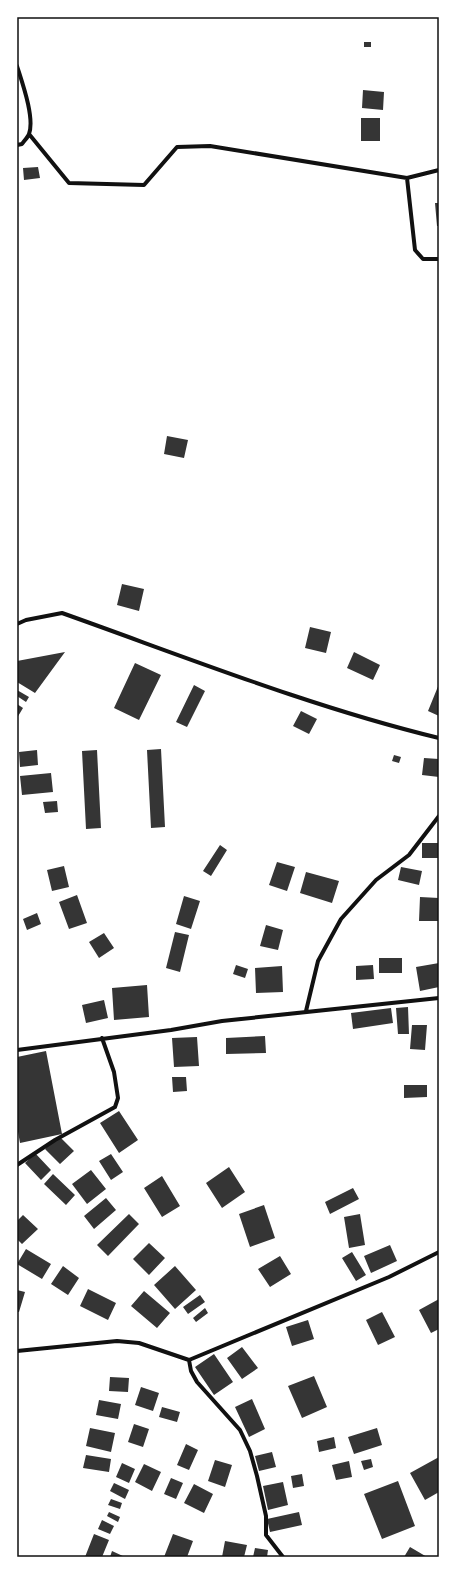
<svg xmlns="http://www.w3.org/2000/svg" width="456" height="1574" viewBox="0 0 456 1574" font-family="'Nunito Sans',sans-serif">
<rect width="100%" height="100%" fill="#fff"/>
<path fill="#353535" d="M 364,42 L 371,42 L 371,47 L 364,47 Z
M 363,90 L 384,92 L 383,110 L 362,108 Z
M 361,118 L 380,118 L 380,141 L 361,141 Z
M 38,167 L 40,178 L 24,180 L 23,168 Z
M 435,203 L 439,203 L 439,226 L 437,226 Z
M 167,436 L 188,440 L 184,458 L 164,454 Z
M 122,584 L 144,589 L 139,611 L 117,605 Z
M 310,627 L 331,632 L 326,653 L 305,648 Z
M 65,652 L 35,693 L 17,682 L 17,661 Z
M 354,652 L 380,665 L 373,680 L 347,668 Z
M 135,663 L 161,675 L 139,720 L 114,708 Z
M 439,684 L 439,716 L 428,711 Z
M 194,685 L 205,691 L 187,727 L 176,722 Z
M 17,690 L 29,697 L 26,702 L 17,696 Z
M 17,704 L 23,708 L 17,718 Z
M 301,711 L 317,719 L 309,734 L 293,726 Z
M 161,749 L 165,827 L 151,828 L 147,750 Z
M 37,750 L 38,765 L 20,767 L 19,752 Z
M 97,750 L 101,828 L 86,829 L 82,751 Z
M 394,755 L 401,757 L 399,763 L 392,761 Z
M 424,758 L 439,759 L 439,777 L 422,775 Z
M 51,773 L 53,792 L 22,795 L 20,776 Z
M 57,801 L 58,812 L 45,813 L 43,802 Z
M 422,843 L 439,843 L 439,858 L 422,858 Z
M 220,845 L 227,850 L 211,876 L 203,871 Z
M 277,862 L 295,867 L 287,891 L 269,885 Z
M 64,866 L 69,887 L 52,891 L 47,870 Z
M 401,867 L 422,871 L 419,885 L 398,880 Z
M 306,872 L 339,881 L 332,903 L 300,893 Z
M 77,895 L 87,923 L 69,929 L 59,902 Z
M 184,896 L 200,901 L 191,929 L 176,924 Z
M 420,897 L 439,898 L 439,921 L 419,921 Z
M 37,913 L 41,924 L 27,930 L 23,919 Z
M 266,925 L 283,930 L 278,950 L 260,946 Z
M 175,932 L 189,935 L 180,972 L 166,968 Z
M 104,933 L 114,948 L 99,958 L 89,942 Z
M 379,958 L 402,958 L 402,973 L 379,973 Z
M 439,963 L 439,987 L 420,991 L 416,967 Z
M 236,965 L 248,969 L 245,978 L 233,974 Z
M 373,965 L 374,979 L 356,980 L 356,966 Z
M 282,966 L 283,992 L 256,993 L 255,968 Z
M 147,985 L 149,1017 L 114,1020 L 112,988 Z
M 104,1000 L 108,1018 L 86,1023 L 82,1005 Z
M 408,1007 L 409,1034 L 398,1034 L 396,1008 Z
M 391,1008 L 393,1023 L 353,1029 L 351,1013 Z
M 412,1025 L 427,1025 L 425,1050 L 410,1049 Z
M 265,1036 L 266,1053 L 226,1054 L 226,1038 Z
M 197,1037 L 199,1066 L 174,1067 L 172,1038 Z
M 46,1051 L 62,1134 L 20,1143 L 17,1126 L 17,1057 Z
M 172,1077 L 186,1077 L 187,1091 L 173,1092 Z
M 404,1085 L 427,1085 L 427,1097 L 404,1098 Z
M 119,1111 L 138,1140 L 119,1153 L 100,1123 Z
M 59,1136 L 74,1151 L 60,1164 L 45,1149 Z
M 35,1153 L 51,1170 L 41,1180 L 25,1163 Z
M 111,1154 L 123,1172 L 111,1180 L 99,1161 Z
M 229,1167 L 245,1192 L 222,1208 L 206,1183 Z
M 91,1170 L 106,1189 L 87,1204 L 72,1184 Z
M 53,1174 L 75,1195 L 66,1205 L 44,1184 Z
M 162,1176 L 180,1206 L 162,1217 L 144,1188 Z
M 353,1188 L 359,1199 L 330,1214 L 325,1202 Z
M 106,1198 L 116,1210 L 94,1229 L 84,1216 Z
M 264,1205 L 275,1238 L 250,1247 L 239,1214 Z
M 129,1214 L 139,1224 L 108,1256 L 97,1245 Z
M 360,1214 L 365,1245 L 349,1248 L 344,1217 Z
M 23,1215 L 38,1229 L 22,1244 L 17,1239 L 17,1221 Z
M 149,1243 L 165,1258 L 149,1275 L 133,1259 Z
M 390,1245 L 397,1261 L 371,1273 L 364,1256 Z
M 26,1249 L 51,1264 L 42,1279 L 17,1264 Z
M 352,1252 L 366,1275 L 356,1281 L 342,1258 Z
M 280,1256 L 291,1274 L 270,1287 L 258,1269 Z
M 63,1266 L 79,1278 L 68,1295 L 51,1284 Z
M 175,1266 L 196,1290 L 175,1309 L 154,1285 Z
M 88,1289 L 116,1303 L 108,1320 L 80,1306 Z
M 17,1290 L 25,1292 L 19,1312 L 17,1312 Z
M 144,1291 L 170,1313 L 157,1328 L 131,1306 Z
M 200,1295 L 205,1302 L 188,1314 L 183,1307 Z
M 439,1299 L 439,1329 L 431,1333 L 419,1310 Z
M 205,1308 L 208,1313 L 196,1322 L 193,1318 Z
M 382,1312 L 395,1337 L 378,1345 L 366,1320 Z
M 308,1320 L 314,1339 L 292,1346 L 286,1327 Z
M 242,1347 L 258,1368 L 242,1379 L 227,1358 Z
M 214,1354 L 233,1382 L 214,1395 L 195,1367 Z
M 314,1376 L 327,1407 L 302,1418 L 288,1386 Z
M 110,1377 L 129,1378 L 128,1392 L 109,1391 Z
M 141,1387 L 159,1393 L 153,1411 L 135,1405 Z
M 252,1399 L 265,1429 L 249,1437 L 235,1407 Z
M 99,1400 L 121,1404 L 118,1419 L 96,1415 Z
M 162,1407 L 180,1412 L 177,1422 L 159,1417 Z
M 134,1424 L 149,1429 L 143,1447 L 128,1442 Z
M 90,1428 L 115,1433 L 111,1452 L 86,1446 Z
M 377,1428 L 382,1445 L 354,1454 L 348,1437 Z
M 334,1437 L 336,1448 L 319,1452 L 317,1441 Z
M 186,1444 L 198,1450 L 189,1470 L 177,1465 Z
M 272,1452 L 276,1467 L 259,1471 L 255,1456 Z
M 86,1455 L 111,1459 L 109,1472 L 83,1468 Z
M 439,1457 L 439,1492 L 425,1500 L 410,1473 Z
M 371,1459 L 373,1467 L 364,1470 L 361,1461 Z
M 215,1460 L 232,1465 L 225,1487 L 208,1481 Z
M 349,1461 L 352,1477 L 336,1480 L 332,1465 Z
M 122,1463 L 135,1469 L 129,1483 L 116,1477 Z
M 144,1464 L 161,1472 L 152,1491 L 135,1482 Z
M 302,1474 L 304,1486 L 293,1488 L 291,1476 Z
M 171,1478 L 183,1483 L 176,1499 L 164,1494 Z
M 398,1481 L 415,1526 L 382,1539 L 364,1494 Z
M 283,1482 L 288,1505 L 268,1510 L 263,1486 Z
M 114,1483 L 129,1490 L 125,1499 L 110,1491 Z
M 194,1484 L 213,1494 L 204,1513 L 184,1503 Z
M 111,1499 L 122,1503 L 120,1509 L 108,1505 Z
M 109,1512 L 120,1517 L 118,1522 L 107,1516 Z
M 299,1512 L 302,1525 L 270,1532 L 267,1519 Z
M 102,1520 L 114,1526 L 110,1534 L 98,1529 Z
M 94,1534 L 109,1540 L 102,1557 L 85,1557 Z
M 173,1534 L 193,1541 L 187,1557 L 164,1557 Z
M 225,1541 L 247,1545 L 244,1557 L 222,1557 Z
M 410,1547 L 427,1557 L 404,1557 Z
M 255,1548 L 268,1550 L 267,1557 L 253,1557 Z
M 112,1551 L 125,1557 L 110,1557 Z"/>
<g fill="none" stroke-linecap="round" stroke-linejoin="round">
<path stroke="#111" stroke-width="4" d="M 17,66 C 22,82 35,118 29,134 C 28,137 24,141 22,144 L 17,145
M 29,134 L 69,183 L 144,185 L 177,147 L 210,146 L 407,178 L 439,170
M 407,178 L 415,250 L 423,259 L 439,259
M 17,624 L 26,620 L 62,613 C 186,657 311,707 439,738
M 306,1011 L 318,961 L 341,919 L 376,880 L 409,855 L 439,816
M 17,1050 L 171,1030 L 222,1021 L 439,998
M 17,1165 L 55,1140 L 115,1107 L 118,1098 L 114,1072 L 102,1038
M 17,1351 L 117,1341 L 139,1343 L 189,1360
M 283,1557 L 266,1535 L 266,1516 L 257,1476 L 250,1451 L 240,1430 L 197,1382 L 191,1371 L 189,1360 L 389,1277 L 439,1252"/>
</g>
<rect width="456" height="1574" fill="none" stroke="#ffffff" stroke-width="36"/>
<rect x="18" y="18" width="420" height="1538" fill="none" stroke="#111" stroke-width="1.5"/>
</svg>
